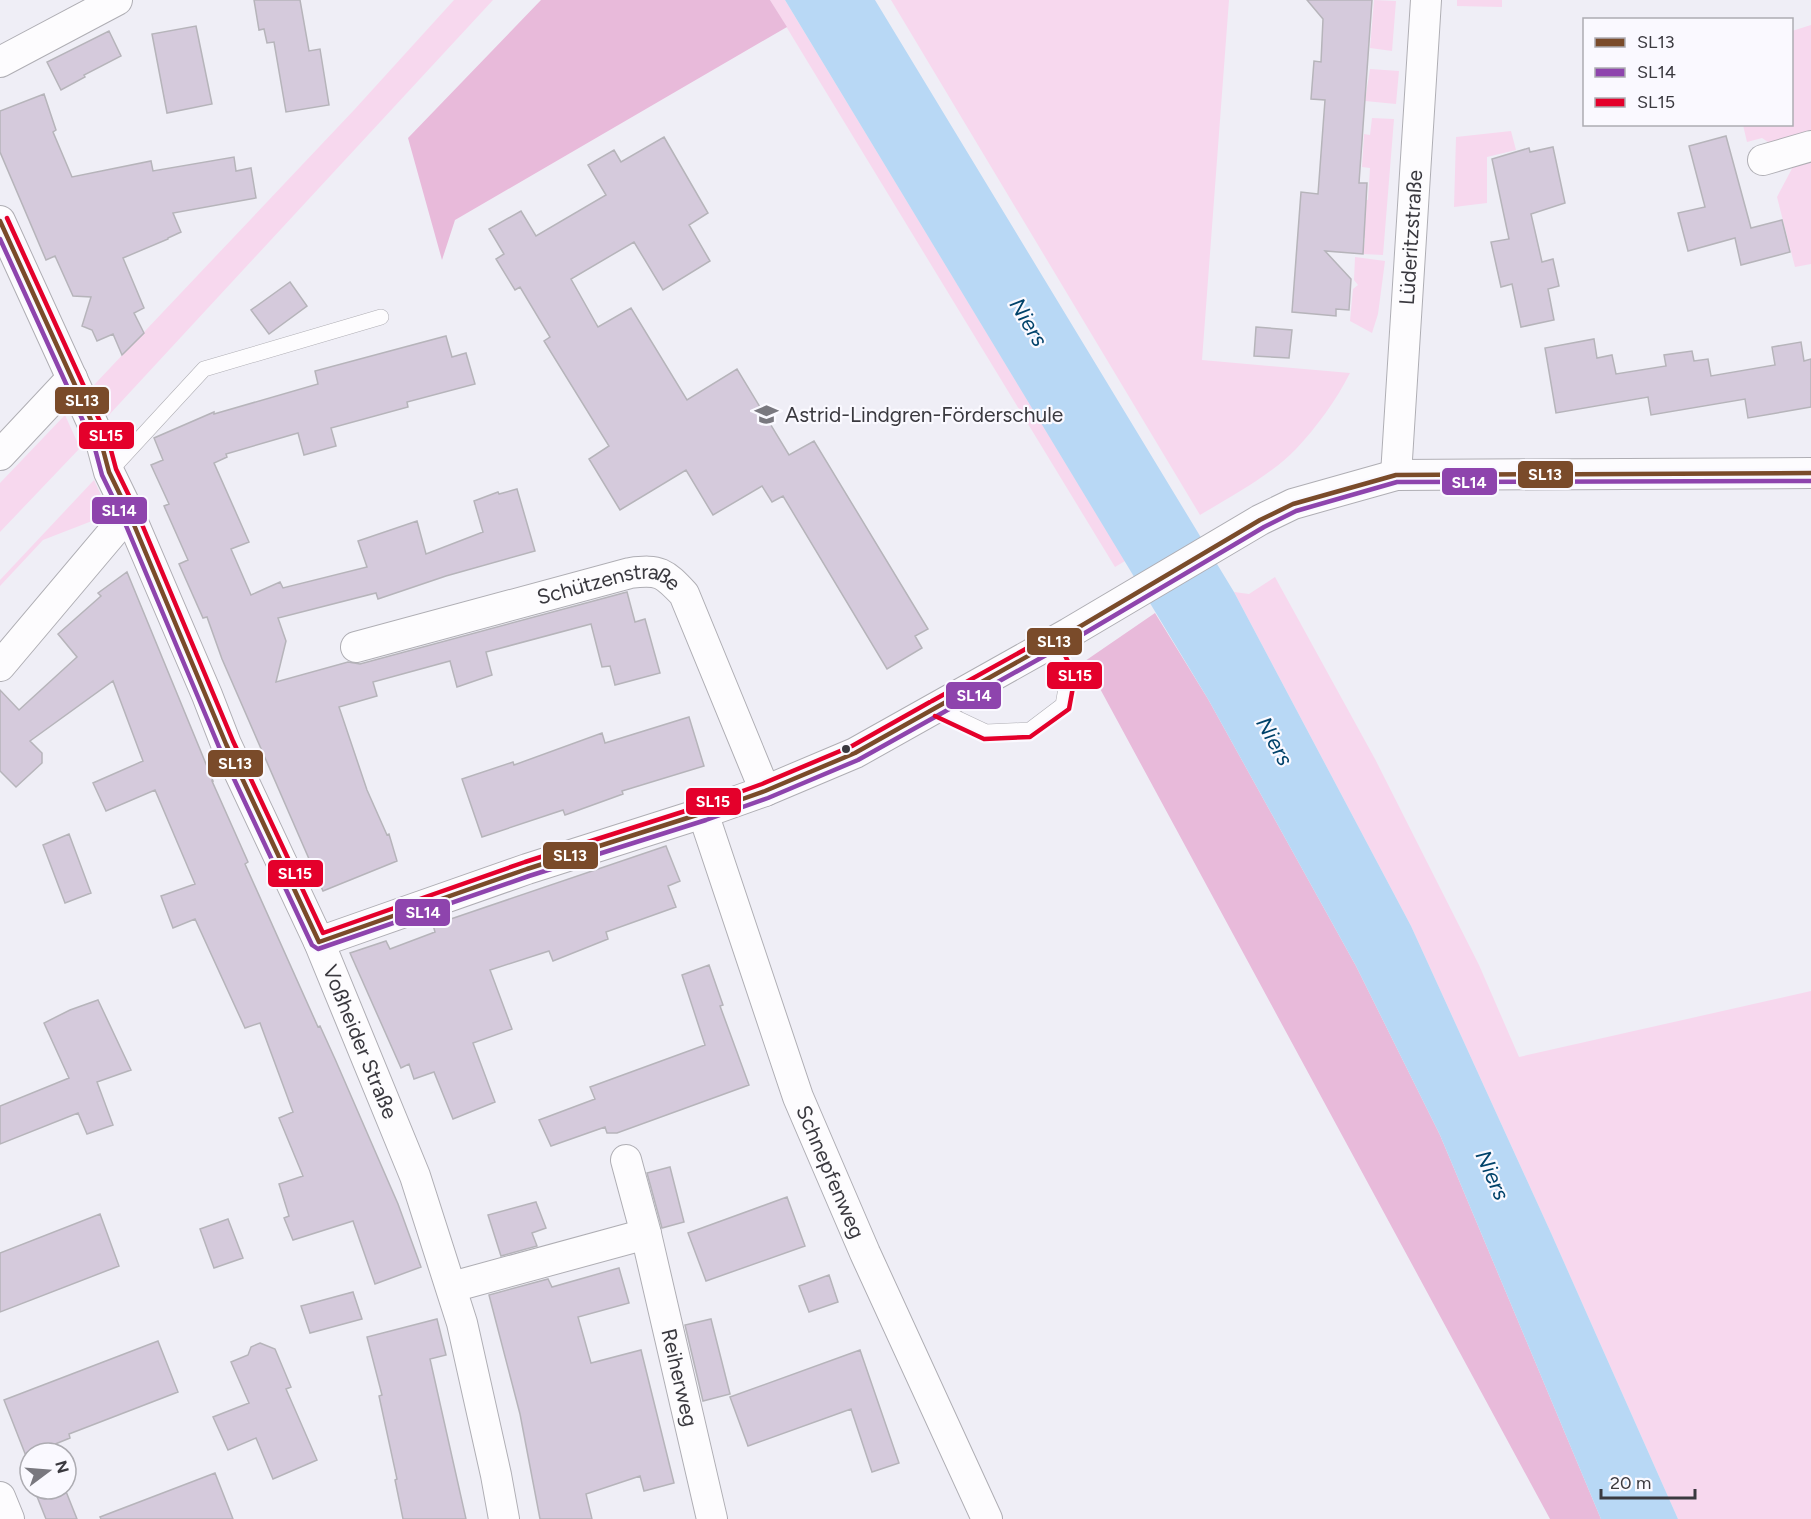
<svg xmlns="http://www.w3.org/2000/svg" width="1811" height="1519" viewBox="0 0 1811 1519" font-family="Figtree,sans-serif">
<rect width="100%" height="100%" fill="#efeef6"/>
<path fill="#f7d8ee" d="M 454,0 L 493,0 L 108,416 L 93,386 L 354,110 Z
M 770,0 L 785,0 L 1125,561 L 1115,567 Z
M 891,0 L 1229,0 L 1202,360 L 1350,373 C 1337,399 1316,428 1296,449 C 1271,475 1230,497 1200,515 Z
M 1374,0 L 1396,1 L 1392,51 L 1370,48 Z
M 1457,0 L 1502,0 L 1502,7 L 1457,6 Z
M 1811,25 L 1811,136 L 1774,146 L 1762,138 L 1747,142 L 1743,125 L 1792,124 L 1792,31 Z
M 1370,69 L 1399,71 L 1396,104 L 1365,101 Z
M 1372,118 L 1394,119 L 1383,255 L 1363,254 L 1365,238 L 1355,237 L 1358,199 L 1368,200 L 1370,168 L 1362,167 L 1364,134 L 1370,135 Z
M 1511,131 L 1516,150 L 1487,157 L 1487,203 L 1454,207 L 1456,137 Z
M 1811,158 L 1811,264 L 1795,267 L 1777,197 L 1796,161 Z
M 1355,257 L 1385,261 L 1378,314 L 1372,333 L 1350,321 L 1353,289 L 1358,285 L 1354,280 Z
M 65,415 L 80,448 L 0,532 L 0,483 Z
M 94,480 L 110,514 L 43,540 L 0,586 L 0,580 Z
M 1275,577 L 1375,759 L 1479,965 L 1519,1057 L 1811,991 L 1811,1519 L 1678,1519 L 1551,1233 L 1411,926 L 1234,592 L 1249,594 Z"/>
<path fill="#e8bada" d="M 541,0 L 770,0 L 787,27 L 455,220 L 442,260 L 408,138 Z
M 1155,613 L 1208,699 L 1356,966 L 1440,1135 L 1601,1519 L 1550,1519 L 1085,661 Z"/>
<path fill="#b8d8f5" d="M 785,0 L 875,0 L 1234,592 L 1411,926 L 1551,1233 L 1678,1519 L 1601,1519 L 1440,1135 L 1356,966 L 1208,699 Z"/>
<path fill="#d5cadc" stroke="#b6b4ba" stroke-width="1.5" d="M 254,0 L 300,0 L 309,51 L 320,49 L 329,105 L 286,112 L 274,42 L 267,43 L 264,29 L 259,30 Z
M 1307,0 L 1372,0 L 1359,183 L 1367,183 L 1363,254 L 1325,251 L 1351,279 L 1349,310 L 1336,309 L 1336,316 L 1292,312 L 1301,192 L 1318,194 L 1325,100 L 1311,99 L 1314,61 L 1321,62 L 1323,19 Z
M 196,26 L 212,104 L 167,113 L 152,34 Z
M 109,31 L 121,56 L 84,75 L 85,77 L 61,90 L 47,62 Z
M 44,94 L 56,130 L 53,132 L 72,177 L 151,161 L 153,171 L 234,157 L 236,171 L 251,168 L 256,198 L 173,213 L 181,232 L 168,238 L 168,239 L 123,258 L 144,308 L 134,313 L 144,333 L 122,355 L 113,334 L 97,341 L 92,330 L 82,326 L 91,297 L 73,296 L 55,256 L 46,260 L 0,152 L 0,111 Z
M 1726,136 L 1751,228 L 1782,220 L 1790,252 L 1741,265 L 1735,238 L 1688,251 L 1678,213 L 1705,207 L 1689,146 Z
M 664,137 L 708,213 L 689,225 L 710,261 L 663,290 L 634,242 L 571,279 L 598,327 L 631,308 L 687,400 L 737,369 L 789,455 L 814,441 L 928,629 L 915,636 L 922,648 L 887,669 L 783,496 L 772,502 L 762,486 L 713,515 L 686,470 L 620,510 L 589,459 L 609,446 L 544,341 L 550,337 L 520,287 L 515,290 L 496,259 L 504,254 L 489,229 L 521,211 L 536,236 L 606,195 L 588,165 L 614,150 L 621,162 Z
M 1553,147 L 1565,203 L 1531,214 L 1542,262 L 1553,259 L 1559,286 L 1548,289 L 1554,320 L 1521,327 L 1512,284 L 1501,287 L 1491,242 L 1509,239 L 1492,159 L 1529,148 L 1530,152 Z
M 290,282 L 307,306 L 269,334 L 251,310 Z
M 1256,327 L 1292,330 L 1289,358 L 1254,356 Z
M 446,336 L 452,357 L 466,353 L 475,384 L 407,402 L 408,407 L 331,428 L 336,446 L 304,455 L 298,433 L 226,454 L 227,457 L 214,463 L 249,542 L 231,549 L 251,595 L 280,582 L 283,588 L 367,567 L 358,541 L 417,521 L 426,554 L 483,532 L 474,501 L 498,492 L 499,494 L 517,489 L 535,551 L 446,576 L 378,599 L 376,593 L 278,618 L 286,641 L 276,682 L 348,662 L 360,664 L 627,592 L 635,622 L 645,619 L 660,673 L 615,685 L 610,666 L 602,667 L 591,624 L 486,652 L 492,675 L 457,687 L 450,661 L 373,682 L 377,696 L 339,707 L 367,790 L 387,835 L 389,834 L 397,861 L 323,891 L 222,659 L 207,617 L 203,618 L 179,564 L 188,560 L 164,506 L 169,504 L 151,465 L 163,460 L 154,438 L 214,412 L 214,414 L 318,384 L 315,371 Z
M 1594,339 L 1597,358 L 1612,355 L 1616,374 L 1666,366 L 1664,355 L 1692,351 L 1694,361 L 1708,359 L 1711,376 L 1775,365 L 1772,347 L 1801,342 L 1804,361 L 1811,359 L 1811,407 L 1748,418 L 1745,399 L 1651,415 L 1648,397 L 1556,413 L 1545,348 Z
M 127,572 L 213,781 L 212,781 L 248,862 L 245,864 L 318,1027 L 320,1026 L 335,1059 L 398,1204 L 421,1267 L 375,1284 L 353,1221 L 293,1240 L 284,1218 L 289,1216 L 279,1184 L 303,1176 L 279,1118 L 293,1112 L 260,1023 L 245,1028 L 195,919 L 173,928 L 161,896 L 195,884 L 155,790 L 106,811 L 93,783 L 143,761 L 113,681 L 30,741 L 42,753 L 42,763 L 16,787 L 0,771 L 0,690 L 19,710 L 77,657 L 58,634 L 101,596 L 98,593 Z
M 689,717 L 704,766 L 622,791 L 623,794 L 565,815 L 563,810 L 482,837 L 462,779 L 513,762 L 514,765 L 602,733 L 605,743 Z
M 69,834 L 91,893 L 65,903 L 43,845 Z
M 666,846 L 680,881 L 668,886 L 676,907 L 606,932 L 608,939 L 553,961 L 549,951 L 490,970 L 512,1029 L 473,1043 L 495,1102 L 453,1119 L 434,1072 L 414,1079 L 409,1064 L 401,1068 L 350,953 L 386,941 L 390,949 L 435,932 L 433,925 Z
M 709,965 L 723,1005 L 720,1006 L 749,1085 L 617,1133 L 607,1133 L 605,1127 L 551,1146 L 539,1120 L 595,1099 L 590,1087 L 705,1045 L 682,975 Z
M 98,1000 L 131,1070 L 97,1082 L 113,1125 L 87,1134 L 78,1113 L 0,1144 L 0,1106 L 69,1078 L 44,1023 L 70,1010 Z
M 670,1167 L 684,1222 L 662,1228 L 647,1173 Z
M 787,1197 L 805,1246 L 706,1281 L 688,1233 Z
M 536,1202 L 546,1228 L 532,1233 L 537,1246 L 501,1256 L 488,1215 Z
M 100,1214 L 119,1266 L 0,1312 L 0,1253 Z
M 228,1219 L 243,1258 L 214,1268 L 200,1229 Z
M 619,1268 L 629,1303 L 578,1317 L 591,1363 L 641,1350 L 674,1483 L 644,1491 L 640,1476 L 586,1494 L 592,1519 L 540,1519 L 520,1414 L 489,1295 L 548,1279 L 552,1287 Z
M 829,1275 L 838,1302 L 809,1312 L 799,1286 Z
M 353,1292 L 362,1319 L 310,1333 L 301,1306 Z
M 437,1319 L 446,1355 L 430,1359 L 466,1519 L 403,1519 L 395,1480 L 397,1479 L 379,1396 L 382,1395 L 367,1337 Z
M 711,1319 L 730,1394 L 703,1401 L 685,1325 Z
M 158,1341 L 178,1392 L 69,1434 L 70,1438 L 26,1456 L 4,1400 Z
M 260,1343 L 275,1349 L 291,1387 L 286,1389 L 317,1460 L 273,1479 L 256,1438 L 228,1450 L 213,1417 L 249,1403 L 231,1362 L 248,1355 L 251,1347 Z
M 860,1350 L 899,1463 L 872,1472 L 851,1409 L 748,1446 L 730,1397 Z
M 215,1473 L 233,1519 L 101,1519 L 100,1517 Z
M 34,1489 L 65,1489 L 77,1519 L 46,1519 Z"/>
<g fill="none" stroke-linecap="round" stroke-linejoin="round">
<defs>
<path id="lane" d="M 109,472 L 204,369 L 381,317
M 935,708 L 986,732 L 1030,730 L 1063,705 L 1068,677 L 1051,643"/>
<g id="street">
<path d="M 0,62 L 117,0"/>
<path d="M 1763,160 L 1811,146"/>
<path id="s1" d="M 0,221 L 101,442 L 109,472 L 129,513 L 207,695 L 226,744 L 319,942 L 415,1176 L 462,1323 L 496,1475 L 504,1519"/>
<path d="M 0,455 L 72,378"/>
<path id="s2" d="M 1396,475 L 1426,0"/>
<path id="s3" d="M 356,647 L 630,573 C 660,569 664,573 684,594 L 765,791"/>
<path d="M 0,666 L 129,513"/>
<path id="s4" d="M 703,813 L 798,1097 L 865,1253 L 987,1519"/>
<path d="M 319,942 L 527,869 L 703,813 L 765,791 L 855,753 L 1069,633 L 1260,520 L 1293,504 L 1396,475 L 1811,473"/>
<path id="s5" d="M 626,1160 L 646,1234 L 712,1519"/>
<path d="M 452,1287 L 646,1234"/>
<path d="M 0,1497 L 9,1519"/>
</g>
</defs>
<use href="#lane" stroke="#afaeb4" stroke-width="16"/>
<use href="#street" stroke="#afaeb4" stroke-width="32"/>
<use href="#lane" stroke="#fdfcfe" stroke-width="15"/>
<use href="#street" stroke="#fdfcfe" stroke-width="30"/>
<defs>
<path id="bus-1" d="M 0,221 L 101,442 L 109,472 L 129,513 L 226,744 L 319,942
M 319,942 L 527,869 L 703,813 L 765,791 L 855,753 L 1069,633 L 1260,520 L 1293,504 L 1396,475 L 1811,473"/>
<path id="bus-2" d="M 0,239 L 94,445 L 102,475 L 122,516 L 219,747 L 312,945 L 318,949 L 529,876 L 706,820 L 768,798 L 858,760 L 1073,640 L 1264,527 L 1296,511 L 1397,482 L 1811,481"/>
<path id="bus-3" d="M 7,218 L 108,439 L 116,469 L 136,510 L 233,741 L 323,933 L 525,862 L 701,806 L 762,784 L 852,746 L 930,702
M 932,701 L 1049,636 L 1057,639 L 1075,676 L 1069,709 L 1030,737 L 984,739 L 935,716"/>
</defs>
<use href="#bus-1" stroke="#faf9ff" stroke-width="9"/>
<use href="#bus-2" stroke="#faf9ff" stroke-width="9"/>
<use href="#bus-3" stroke="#faf9ff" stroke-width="9"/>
<use href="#bus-1" stroke="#7a4b2a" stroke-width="4.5"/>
<use href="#bus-2" stroke="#8e44ad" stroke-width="4.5"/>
<use href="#bus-3" stroke="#e4002b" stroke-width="4.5"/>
</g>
<defs>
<symbol id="school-bare" viewBox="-9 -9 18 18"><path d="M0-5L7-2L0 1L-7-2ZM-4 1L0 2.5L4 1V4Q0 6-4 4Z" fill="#79787f" stroke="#faf9ff" stroke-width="2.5" paint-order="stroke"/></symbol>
</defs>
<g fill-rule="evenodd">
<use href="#school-bare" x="750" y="398" width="33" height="33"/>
</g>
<circle fill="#3a393f" stroke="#faf9ff" stroke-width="2" cx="846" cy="749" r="5"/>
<g text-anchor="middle" stroke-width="4.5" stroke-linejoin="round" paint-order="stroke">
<g font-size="21" fill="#3a393f" stroke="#faf9ff">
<text dy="7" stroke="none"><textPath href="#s2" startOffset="238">Lüderitzstraße</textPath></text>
<text dy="7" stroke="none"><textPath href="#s3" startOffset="262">Schützenstraße</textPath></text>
<text dy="7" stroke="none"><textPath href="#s1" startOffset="897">Voßheider Straße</textPath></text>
<text dy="7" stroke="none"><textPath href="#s4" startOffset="381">Schnepfenweg</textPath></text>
<text dy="7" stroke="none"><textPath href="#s5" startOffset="224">Reiherweg</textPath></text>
</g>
<g font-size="21" fill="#3a393f" stroke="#faf9ff" text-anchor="start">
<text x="785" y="422">Astrid-Lindgren-Förderschule</text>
</g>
<g font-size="22" font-style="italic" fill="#00426a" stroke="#faf9ff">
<text transform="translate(1029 322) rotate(59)" y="8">Niers</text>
<text transform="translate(1275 741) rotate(61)" y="8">Niers</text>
<text transform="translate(1493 1175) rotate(66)" y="8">Niers</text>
</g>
</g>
<g stroke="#faf9ff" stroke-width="2">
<rect x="54" y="386" width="56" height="29" rx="6" fill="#7a4b2a"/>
<rect x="78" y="421" width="57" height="29" rx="6" fill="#e4002b"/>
<rect x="1517" y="460" width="57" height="29" rx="6" fill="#7a4b2a"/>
<rect x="1441" y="467" width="57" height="29" rx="6" fill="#8e44ad"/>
<rect x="91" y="496" width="57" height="29" rx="6" fill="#8e44ad"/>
<rect x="1026" y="627" width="57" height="29" rx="6" fill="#7a4b2a"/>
<rect x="1046" y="661" width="57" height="29" rx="6" fill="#e4002b"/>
<rect x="945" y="681" width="57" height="29" rx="6" fill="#8e44ad"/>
<rect x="207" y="749" width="57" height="29" rx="6" fill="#7a4b2a"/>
<rect x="685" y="787" width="57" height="29" rx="6" fill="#e4002b"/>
<rect x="542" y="841" width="57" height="29" rx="6" fill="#7a4b2a"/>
<rect x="267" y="859" width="57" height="29" rx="6" fill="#e4002b"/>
<rect x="394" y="898" width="57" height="29" rx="6" fill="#8e44ad"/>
</g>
<g font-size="16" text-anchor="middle" font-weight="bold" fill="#fff">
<text x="82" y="406">SL13</text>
<text x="106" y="441">SL15</text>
<text x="1545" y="480">SL13</text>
<text x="1469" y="488">SL14</text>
<text x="119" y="516">SL14</text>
<text x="1054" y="647">SL13</text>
<text x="1075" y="681">SL15</text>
<text x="974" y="701">SL14</text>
<text x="235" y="769">SL13</text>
<text x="713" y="807">SL15</text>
<text x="570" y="861">SL13</text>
<text x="295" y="879">SL15</text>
<text x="423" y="918">SL14</text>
</g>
<rect x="1583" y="18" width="210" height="108" fill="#faf9ff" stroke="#adacb2" stroke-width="1.5"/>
<rect x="1595" y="38" width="30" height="9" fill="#7a4b2a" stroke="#adacb2" stroke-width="1.5"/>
<text x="1637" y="48" font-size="18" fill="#3a393f">SL13</text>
<rect x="1595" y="68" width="30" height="9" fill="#8e44ad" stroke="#adacb2" stroke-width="1.5"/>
<text x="1637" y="78" font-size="18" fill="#3a393f">SL14</text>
<rect x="1595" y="98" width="30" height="9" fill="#e4002b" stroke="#adacb2" stroke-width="1.5"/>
<text x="1637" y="108" font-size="18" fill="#3a393f">SL15</text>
<g transform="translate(48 1471) rotate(74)"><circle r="28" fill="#faf9ff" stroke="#adacb2" stroke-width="1.5"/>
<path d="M0-4.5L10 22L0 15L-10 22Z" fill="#79787f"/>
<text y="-9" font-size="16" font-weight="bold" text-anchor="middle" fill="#3a393f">N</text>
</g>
<path d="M1601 1489v9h94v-9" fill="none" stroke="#3a393f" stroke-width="3"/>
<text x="1610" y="1489" font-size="18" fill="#3a393f" stroke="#faf9ff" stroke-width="4.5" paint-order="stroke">20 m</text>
</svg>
